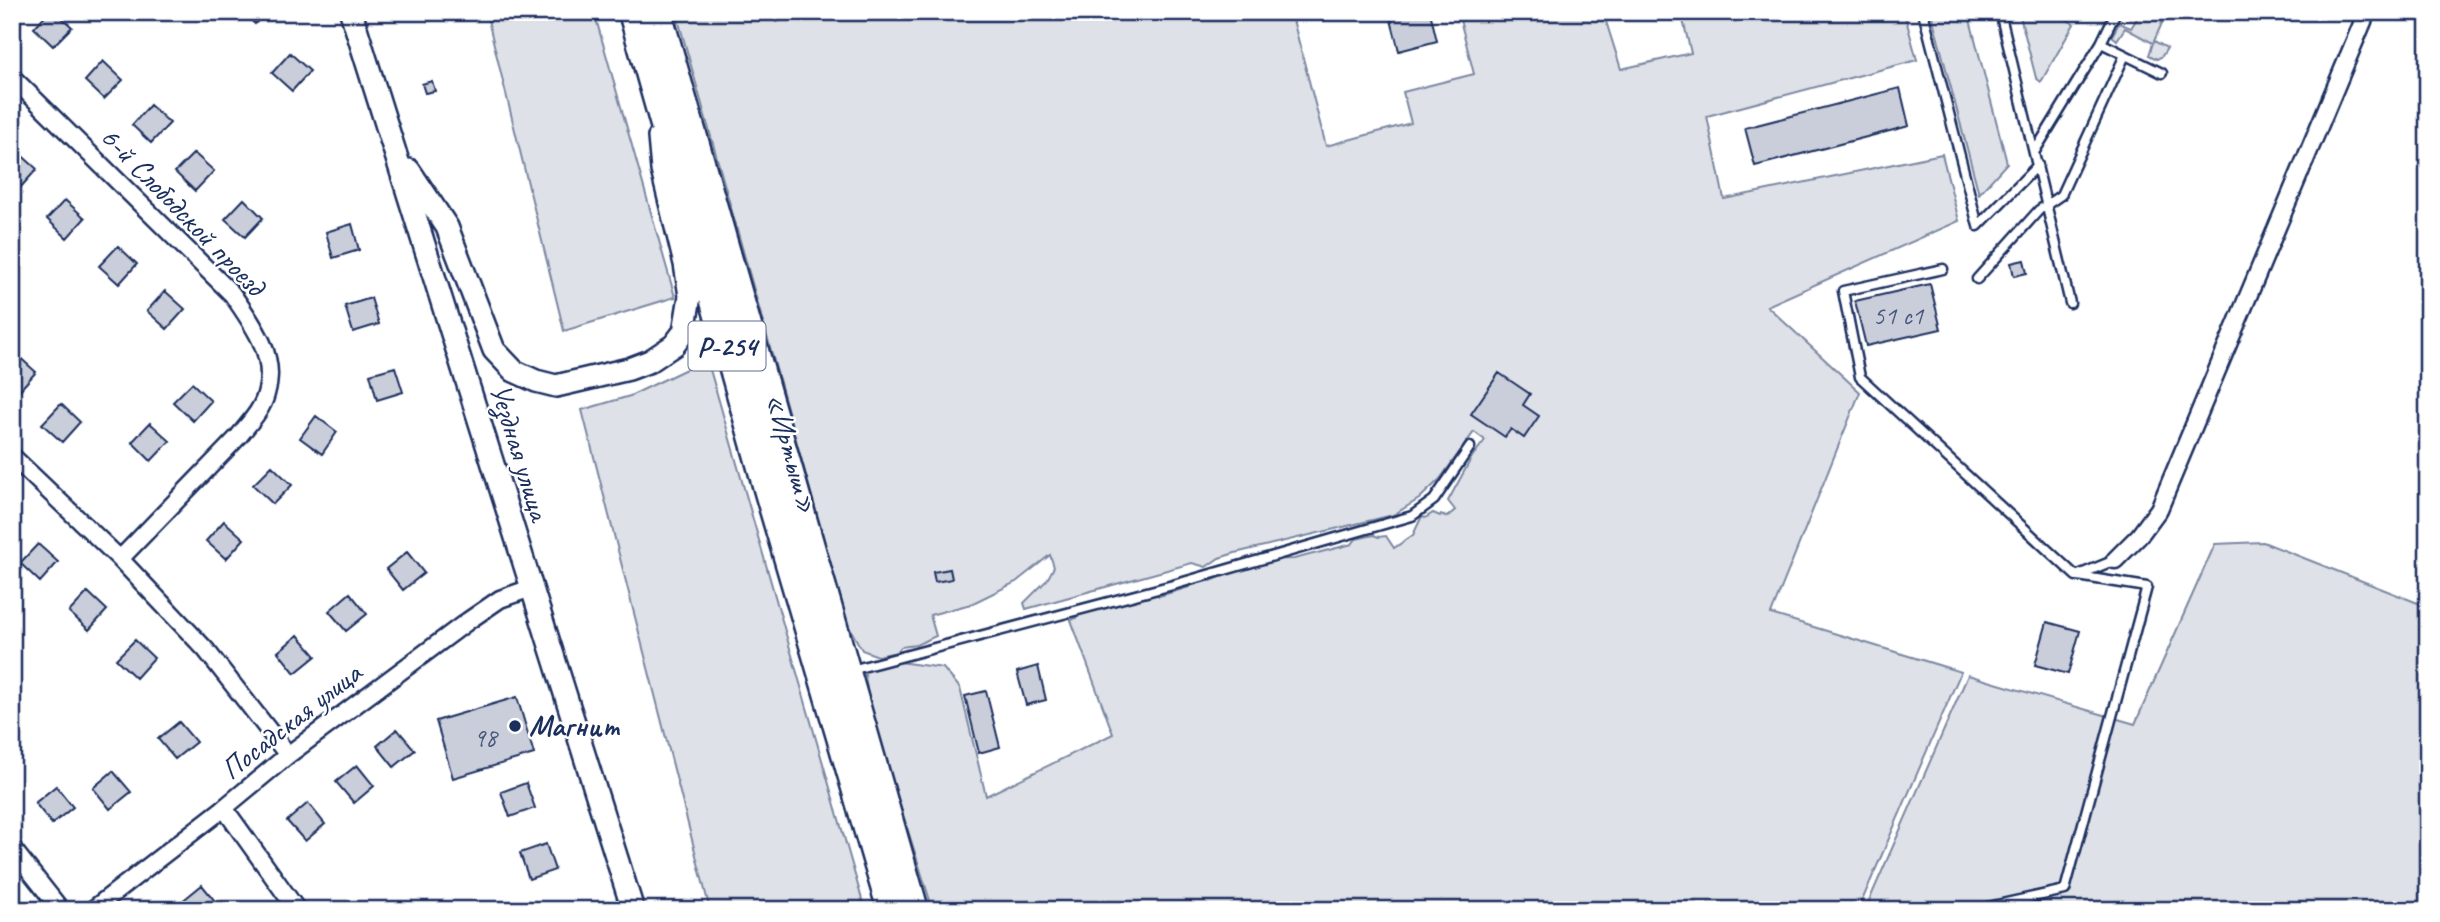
<svg xmlns="http://www.w3.org/2000/svg" width="2440" height="922" viewBox="0 0 2440 922" font-family="Caveat,sans-serif">
<rect width="100%" height="100%" fill="#fff"/>
<filter id="ink" filterUnits="userSpaceOnUse"><feTurbulence type="fractalNoise" baseFrequency=".0143" numOctaves="2"/><feDisplacementMap in="SourceGraphic" scale="14" xChannelSelector="R" yChannelSelector="G"/><feConvolveMatrix kernelMatrix="1 2 1 2 8 2 1 2 1" color-interpolation-filters="sRGB"/></filter>
<g filter="url(#ink)">
<path fill="#dee1e7" stroke="#7c88a2" stroke-width="2" d="M 486,12 L 594,12 L 675,297 L 564,331 Z
M 676,12 L 770,12 L 776,22 L 811,12 L 1291,12 L 1326,146 L 1411,123 L 1403,92 L 1474,74 L 1458,12 L 1603,12 L 1621,69 L 1691,53 L 1681,12 L 1904,12 L 1917,60 L 1707,116 L 1724,199 L 1942,154 L 1959,221 L 1767,306 L 1860,392 L 1771,614 L 1961,672 L 1858,910 L 933,910 L 870,710 L 864,669 L 899,662 L 943,668 L 960,688 L 986,796 L 1113,734 L 1071,620 L 1076,618 L 1076,613 L 1155,592 L 1159,596 L 1190,587 L 1193,581 L 1211,581 L 1263,560 L 1294,559 L 1352,544 L 1356,539 L 1374,535 L 1378,537 L 1386,536 L 1394,548 L 1413,535 L 1422,516 L 1425,518 L 1433,513 L 1440,516 L 1441,514 L 1447,517 L 1455,510 L 1448,501 L 1472,457 L 1485,440 L 1474,432 L 1440,479 L 1419,499 L 1393,515 L 1235,553 L 1219,558 L 1206,567 L 1192,563 L 1026,609 L 1024,603 L 1047,580 L 1054,567 L 1050,555 L 1016,582 L 971,604 L 930,615 L 936,636 L 916,645 L 901,647 L 897,652 L 878,656 L 862,650 L 848,625 Z
M 1931,12 L 1968,12 L 2007,163 L 1979,194 Z
M 2019,12 L 2054,12 L 2074,24 L 2041,82 L 2036,78 Z
M 2141,12 L 2167,12 L 2154,41 L 2167,48 L 2162,56 L 2157,59 L 2149,55 L 2153,43 L 2125,28 L 2117,40 L 2112,36 L 2119,23 L 2131,28 Z
M 707,359 L 865,910 L 710,910 L 582,410 L 630,396 Z
M 2263,542 L 2428,607 L 2428,910 L 1865,910 L 1968,675 L 2135,724 L 2215,544 Z"/>
<path fill="#caceda" stroke="#1b2f5e" stroke-width="2" d="M 48,12 L 56,12 L 72,27 L 53,46 L 34,28 Z
M 242,12 L 266,12 L 255,24 Z
M 1389,12 L 1430,12 L 1437,41 L 1399,51 Z
M 290,53 L 310,71 L 292,91 L 272,73 Z
M 103,61 L 123,80 L 104,99 L 85,81 Z
M 432,81 L 435,91 L 425,93 L 422,84 Z
M 1900,88 L 1909,126 L 1755,166 L 1745,128 Z
M 150,105 L 170,123 L 151,143 L 132,125 Z
M 17,151 L 37,169 L 19,189 L 12,183 L 12,157 Z
M 194,153 L 214,171 L 195,191 L 175,172 Z
M 244,199 L 263,218 L 245,237 L 225,219 Z
M 65,200 L 85,218 L 67,238 L 47,219 Z
M 352,224 L 359,250 L 333,258 L 326,232 Z
M 118,246 L 137,264 L 119,284 L 99,266 Z
M 2024,260 L 2027,273 L 2014,276 L 2011,263 Z
M 1930,284 L 1941,329 L 1866,346 L 1855,301 Z
M 165,291 L 185,309 L 167,329 L 147,311 Z
M 371,298 L 379,324 L 353,332 L 345,306 Z
M 16,354 L 36,372 L 18,392 L 12,387 L 12,358 Z
M 395,367 L 403,392 L 377,400 L 370,374 Z
M 1499,373 L 1530,394 L 1523,405 L 1539,416 L 1524,438 L 1511,429 L 1505,437 L 1471,414 Z
M 192,383 L 211,401 L 193,421 L 173,402 Z
M 61,404 L 80,422 L 62,442 L 42,424 Z
M 316,416 L 337,432 L 322,454 L 300,438 Z
M 150,423 L 170,441 L 151,461 L 132,442 Z
M 272,466 L 292,485 L 273,504 L 253,485 Z
M 224,521 L 244,539 L 226,559 L 206,541 Z
M 38,544 L 58,562 L 40,582 L 20,563 Z
M 407,552 L 424,573 L 403,590 L 386,569 Z
M 950,569 L 952,579 L 935,582 L 933,572 Z
M 88,592 L 107,610 L 89,630 L 69,612 Z
M 350,593 L 367,614 L 346,631 L 329,611 Z
M 2047,622 L 2080,631 L 2068,674 L 2035,665 Z
M 298,635 L 316,656 L 295,673 L 278,652 Z
M 135,640 L 154,658 L 136,678 L 116,659 Z
M 1038,666 L 1046,700 L 1026,705 L 1017,672 Z
M 986,691 L 1000,747 L 979,753 L 965,696 Z
M 517,697 L 534,754 L 453,778 L 436,721 Z
M 179,722 L 196,742 L 175,759 L 158,739 Z
M 397,729 L 415,750 L 394,767 L 377,746 Z
M 357,765 L 374,786 L 354,803 L 336,782 Z
M 113,771 L 131,792 L 110,809 L 93,788 Z
M 526,783 L 535,808 L 510,817 L 501,792 Z
M 56,786 L 73,807 L 52,824 L 35,803 Z
M 308,803 L 325,824 L 305,841 L 287,821 Z
M 546,844 L 555,870 L 529,879 L 520,853 Z
M 202,885 L 219,906 L 214,910 L 188,910 L 181,902 Z
M 380,903 L 383,910 L 365,910 Z"/>
<g fill="none" stroke-linecap="round" stroke-linejoin="round">
<defs>
<path id="lane" d="M 1923,12 L 1978,226 L 2038,165
M 2000,12 L 2070,303
M 2101,43 L 2162,73
M 2035,151 L 2101,43 L 2116,12
M 1943,269 L 1843,291 L 1860,377 L 2076,576 L 2115,560
M 1977,279 L 2039,210 L 2061,195 L 2125,55
M 851,670 L 1173,585 L 1412,516 L 1434,500 L 1470,447
M 1974,910 L 2065,890 L 2147,587 L 2078,576"/>
<path id="street" d="M 12,77 L 232,294 C 252,323 278,356 266,394 C 262,410 249,423 239,436 L 120,559
M 12,456 L 120,559 L 206,650 L 288,755
M 2115,560 L 2139,536 L 2159,509 L 2367,12
M 224,808 L 297,910
M 12,848 L 61,910
M 92,910 L 224,808 L 288,755 L 468,621 L 500,599 L 531,588"/>
<path id="secondary" d="M 351,12 L 633,910
M 409,170 L 447,227 L 494,350 L 514,371 L 536,381 L 556,386 L 629,369 L 650,361 L 674,345 L 684,332 L 690,296 L 685,264 L 662,170 L 659,137"/>
<path id="highway" d="M 633,12 L 769,492 L 892,910
M 657,12 L 914,910"/>
</defs>
<use href="#lane" stroke="#1b2f5e" stroke-width="13"/>
<use href="#street" stroke="#1b2f5e" stroke-width="21"/>
<use href="#secondary" stroke="#1b2f5e" stroke-width="26"/>
<use href="#highway" stroke="#1b2f5e" stroke-width="33"/>
<use href="#lane" stroke="#fff" stroke-width="8"/>
<use href="#street" stroke="#fff" stroke-width="16"/>
<use href="#secondary" stroke="#fff" stroke-width="21"/>
<use href="#highway" stroke="#fff" stroke-width="28"/>
</g>
</g>
<circle fill="#1b2f5e" stroke="#fff" stroke-width="2.5" cx="515" cy="726" r="7"/>
<g text-anchor="middle" stroke-width="5" stroke-linejoin="round" paint-order="stroke">
<g font-size="26" fill="#47577d">
<text x="1898" y="324">51 c1</text>
<text x="485" y="746">98</text>
</g>
<rect fill="#fff" stroke="#5f6d8e" stroke-width="2" x="688.5" y="321.5" width="77" height="49" rx="5"/>
<g font-size="28" font-weight="bold" fill="#1b2f5e">
<text x="727" y="356">Р-254</text>
</g>
<g font-size="30" fill="#1b2f5e" stroke="#fff">
<text transform="translate(183 211) rotate(46)" y="10">6-й Слободской проезд</text>
<text transform="translate(520 452) rotate(73)" y="10">Уездная улица</text>
<text transform="translate(792 453) rotate(74)" y="10">«Иртыш»</text>
<text transform="translate(291 721) rotate(-38)" y="10">Посадская улица</text>
</g>
<g font-size="30" font-weight="bold" fill="#1b2f5e" stroke="#fff" text-anchor="start">
<text x="529" y="736">Магнит</text>
</g>
</g>
<rect width="2440" height="922" fill="none" stroke="#fff" stroke-width="42"/>
<rect x="21" y="21" width="2398" height="880" fill="none" stroke="#1b2f5e" stroke-width="2.5" filter="url(#ink)"/>
</svg>
